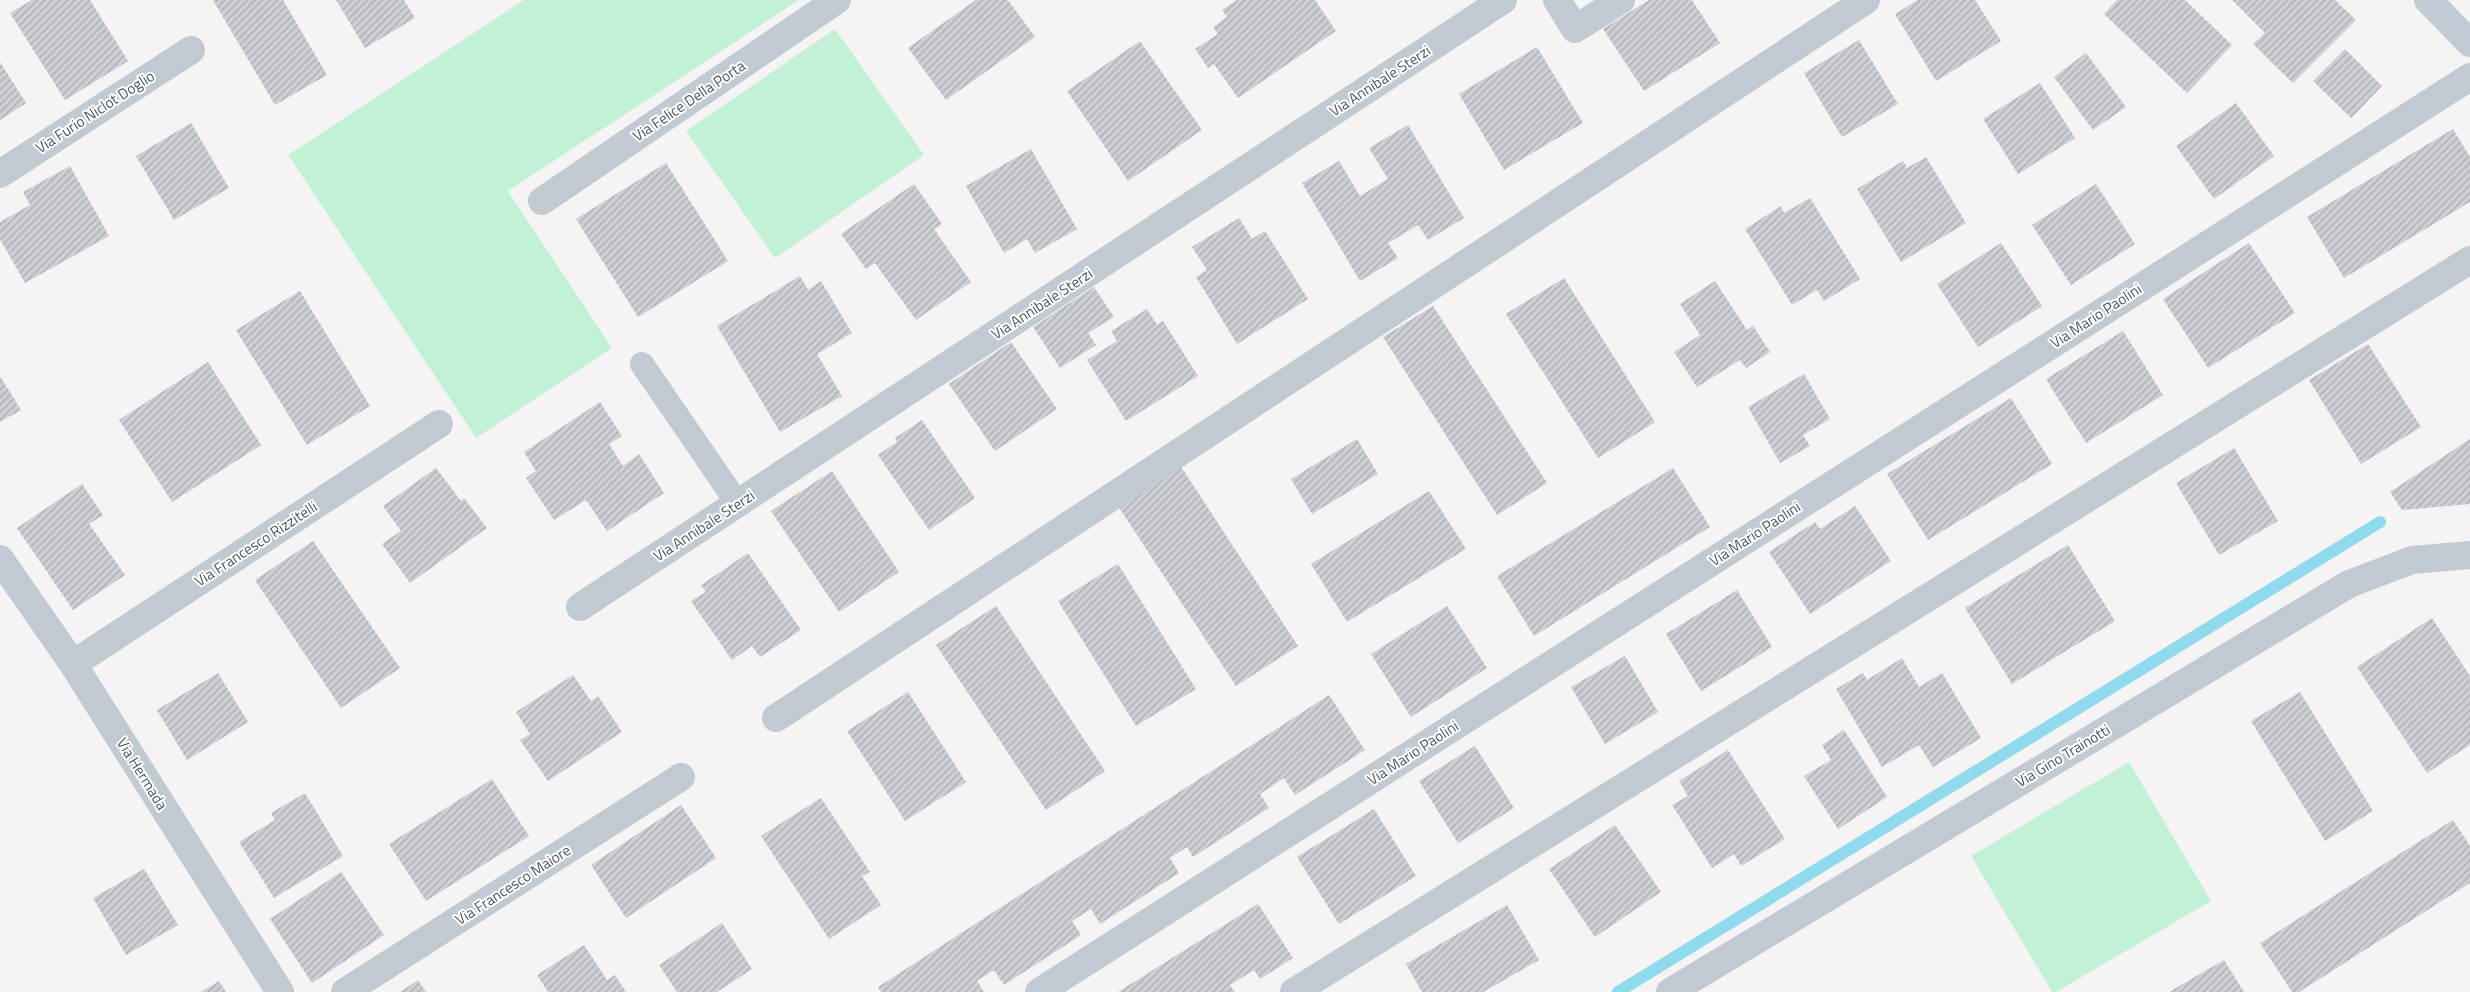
<svg xmlns="http://www.w3.org/2000/svg" width="2470" height="992" viewBox="0 0 2470 992" font-family="'Titillium Web',sans-serif">
<defs>
<pattern id="building-hatch" width="6" height="6" patternUnits="userSpaceOnUse" patternTransform="scale(1.25)"><rect width="6" height="6" fill="#cdcfd5"/><path d="M-1 1l2-2M0 6l6-6M5 7l2-2" fill="none" stroke="#a8abb0"/></pattern>
</defs>
<rect width="100%" height="100%" fill="#f5f3f3"/>
<path fill="#c3f1d5" d="M 524,0 L 799,0 L 508,191 L 612,348 L 476,438 L 288,155 Z
M 835,29 L 924,155 L 775,258 L 686,131 Z
M 2129,762 L 2211,901 L 2056,992 L 2052,992 L 1971,856 Z"/>
<g fill="none" stroke-linecap="round" stroke-linejoin="round">
<path stroke="#90daee" stroke-width="12" d="M 1618,992 L 2380,522"/>
</g>
<path fill="url(#building-hatch)" d="M 32,0 L 90,0 L 128,61 L 65,100 L 10,13 Z
M 213,0 L 283,0 L 327,75 L 275,105 Z
M 336,0 L 404,0 L 415,18 L 365,48 Z
M 976,0 L 1008,0 L 1035,37 L 946,100 L 908,48 Z
M 1237,0 L 1315,0 L 1336,31 L 1238,98 L 1214,64 L 1208,68 L 1195,49 L 1218,34 L 1213,27 L 1227,17 L 1222,10 Z
M 1649,0 L 1692,0 L 1720,43 L 1644,91 L 1603,29 Z
M 1918,0 L 1975,0 L 2001,41 L 1936,81 L 1895,14 Z
M 2117,0 L 2185,0 L 2232,45 L 2187,93 L 2104,14 Z
M 2232,0 L 2335,0 L 2356,20 L 2293,83 L 2253,44 L 2265,33 Z
M 1859,40 L 1898,104 L 1842,137 L 1804,73 Z
M 1140,41 L 1202,130 L 1128,181 L 1067,91 Z
M 1537,47 L 1583,123 L 1504,170 L 1459,94 Z
M 2345,49 L 2382,86 L 2351,118 L 2313,81 Z
M 2086,53 L 2126,107 L 2093,130 L 2054,77 Z
M 0,62 L 26,103 L 0,120 Z
M 2040,83 L 2075,138 L 2018,174 L 1983,119 Z
M 2236,103 L 2274,156 L 2214,199 L 2176,146 Z
M 191,123 L 229,188 L 174,220 L 136,156 Z
M 1408,125 L 1464,218 L 1428,240 L 1418,225 L 1388,243 L 1398,258 L 1360,281 L 1302,183 L 1339,161 L 1360,196 L 1388,179 L 1369,148 Z
M 2453,129 L 2470,157 L 2470,202 L 2344,278 L 2307,217 Z
M 1031,149 L 1077,229 L 1035,253 L 1027,239 L 1004,253 L 966,186 Z
M 1926,157 L 1966,223 L 1901,262 L 1857,189 L 1903,161 L 1907,168 Z
M 666,163 L 728,261 L 638,317 L 576,219 Z
M 70,166 L 109,236 L 25,283 L 0,239 L 0,222 L 30,205 L 23,192 Z
M 914,184 L 942,224 L 934,229 L 971,282 L 916,320 L 875,263 L 866,269 L 841,234 Z
M 2096,184 L 2135,244 L 2071,285 L 2032,225 Z
M 1810,198 L 1860,279 L 1824,301 L 1817,290 L 1792,305 L 1745,229 L 1781,206 L 1784,213 Z
M 1239,218 L 1252,239 L 1265,231 L 1308,299 L 1237,344 L 1196,277 L 1207,270 L 1192,247 Z
M 2001,243 L 2042,306 L 1978,347 L 1937,284 Z
M 2249,243 L 2295,313 L 2208,368 L 2163,299 Z
M 800,276 L 808,290 L 821,281 L 852,333 L 817,354 L 842,396 L 780,432 L 717,326 Z
M 1564,278 L 1655,422 L 1598,458 L 1506,314 Z
M 1715,281 L 1747,330 L 1753,326 L 1770,352 L 1746,368 L 1740,360 L 1697,387 L 1674,352 L 1700,335 L 1680,304 Z
M 1094,287 L 1114,317 L 1088,333 L 1096,345 L 1060,368 L 1033,327 Z
M 300,291 L 370,406 L 307,445 L 236,330 Z
M 1433,306 L 1547,483 L 1497,515 L 1383,337 Z
M 1147,309 L 1157,325 L 1163,321 L 1198,376 L 1126,421 L 1087,360 L 1117,341 L 1111,331 Z
M 2123,331 L 2163,395 L 2086,443 L 2046,379 Z
M 1011,342 L 1057,409 L 995,451 L 949,384 Z
M 2368,344 L 2421,427 L 2361,464 L 2309,380 Z
M 208,362 L 261,445 L 172,502 L 119,420 Z
M 1804,374 L 1830,419 L 1803,435 L 1810,446 L 1780,463 L 1748,407 Z
M 0,376 L 21,410 L 0,422 Z
M 2011,398 L 2052,464 L 1928,540 L 1887,474 Z
M 600,402 L 622,436 L 609,444 L 623,466 L 639,454 L 664,493 L 607,531 L 586,500 L 554,520 L 526,478 L 536,471 L 524,452 Z
M 922,420 L 975,498 L 929,530 L 878,455 L 897,442 L 895,438 Z
M 1357,439 L 1378,474 L 1312,514 L 1291,479 Z
M 2470,439 L 2470,504 L 2402,510 L 2390,492 Z
M 2234,448 L 2278,521 L 2219,555 L 2176,483 Z
M 1180,465 L 1298,646 L 1236,686 L 1118,506 Z
M 436,468 L 461,501 L 464,498 L 487,528 L 410,583 L 382,544 L 401,531 L 383,506 Z
M 1673,468 L 1710,527 L 1534,636 L 1497,576 Z
M 832,471 L 899,572 L 839,612 L 771,511 Z
M 82,484 L 103,515 L 89,524 L 125,575 L 73,610 L 17,528 Z
M 1429,491 L 1466,549 L 1347,622 L 1311,564 Z
M 1855,506 L 1891,561 L 1810,614 L 1769,552 L 1815,522 L 1820,529 Z
M 313,541 L 400,668 L 341,708 L 255,580 Z
M 2068,545 L 2115,621 L 2012,684 L 1965,608 Z
M 748,553 L 801,630 L 760,657 L 752,646 L 732,660 L 691,601 L 706,592 L 701,585 Z
M 1118,564 L 1196,689 L 1136,726 L 1058,601 Z
M 1737,590 L 1772,647 L 1701,691 L 1666,634 Z
M 996,606 L 1105,771 L 1046,810 L 936,645 Z
M 1447,606 L 1487,668 L 1411,717 L 1371,654 Z
M 2432,618 L 2470,676 L 2470,745 L 2427,773 L 2357,667 Z
M 1625,656 L 1658,712 L 1605,744 L 1571,687 Z
M 1902,658 L 1919,687 L 1942,673 L 1981,738 L 1933,767 L 1919,745 L 1882,767 L 1836,689 L 1863,673 L 1867,680 Z
M 218,673 L 248,722 L 187,760 L 157,710 Z
M 573,675 L 591,701 L 598,696 L 622,732 L 548,781 L 520,740 L 530,734 L 516,712 Z
M 908,692 L 966,782 L 905,821 L 847,731 Z
M 2300,692 L 2373,811 L 2325,841 L 2251,721 Z
M 1329,695 L 1365,750 L 1295,795 L 1284,778 L 1260,794 L 1269,808 L 1193,857 L 1187,847 L 1170,858 L 1179,873 L 1100,924 L 1091,909 L 1072,921 L 1081,935 L 1004,985 L 994,970 L 977,981 L 984,992 L 881,992 L 878,987 Z
M 1844,730 L 1887,797 L 1838,829 L 1804,776 L 1831,760 L 1822,745 Z
M 1475,746 L 1514,808 L 1458,843 L 1419,781 Z
M 1728,750 L 1785,839 L 1741,866 L 1734,854 L 1712,868 L 1672,805 L 1688,796 L 1679,781 Z
M 492,779 L 529,836 L 426,901 L 389,844 Z
M 305,793 L 343,856 L 274,898 L 239,842 L 275,820 L 271,813 Z
M 821,798 L 870,872 L 862,876 L 881,905 L 829,939 L 761,836 Z
M 681,805 L 716,858 L 626,918 L 591,865 Z
M 1374,809 L 1416,876 L 1339,924 L 1297,857 Z
M 2453,820 L 2470,846 L 2470,883 L 2299,992 L 2292,992 L 2260,943 Z
M 1615,825 L 1661,892 L 1595,937 L 1549,869 Z
M 144,869 L 178,925 L 126,955 L 93,898 Z
M 341,872 L 384,935 L 312,983 L 270,919 Z
M 1258,904 L 1293,958 L 1260,979 L 1254,970 L 1230,985 L 1235,992 L 1118,992 Z
M 1507,905 L 1539,960 L 1483,992 L 1422,992 L 1406,964 Z
M 722,923 L 752,969 L 717,992 L 677,992 L 659,965 Z
M 584,945 L 607,980 L 615,975 L 626,992 L 548,992 L 537,975 Z
M 2224,960 L 2244,992 L 2169,992 Z
M 418,980 L 426,992 L 400,992 Z
M 219,981 L 226,992 L 201,992 Z"/>
<g fill="none" stroke-linecap="round" stroke-linejoin="round">
<path stroke="#c1cad2" stroke-width="24" d="M 642,364 L 738,504"/>
<path stroke="#c1cad2" stroke-width="28" d="M 1557,0 L 1575,29 L 1621,0
M 0,174 L 191,50
M 542,201 L 837,0
M 0,559 L 73,664 L 280,992
M 580,607 L 1503,0
M 73,664 L 439,424
M 776,718 L 1866,0
M 345,992 L 681,777
M 1039,992 L 2470,77
M 1294,992 L 2470,260
M 1670,992 L 2349,584 L 2412,560 L 2470,555"/>
<path stroke="#c1cbd6" stroke-width="28" d="M 2428,0 L 2470,43"/>
</g>
<g text-anchor="middle" stroke-width="4" stroke-linejoin="round" paint-order="stroke">
<g font-size="15" fill="#4a5661" stroke="#fff">
<text transform="translate(1380 81) rotate(-33)" y="5">Via Annibale Sterzi</text>
<text transform="translate(689 101) rotate(-34)" y="5">Via Felice Della Porta</text>
<text transform="translate(95 112) rotate(-33)" y="5">Via Furio Niclot Doglio</text>
<text transform="translate(1042 304) rotate(-33)" y="5">Via Annibale Sterzi</text>
<text transform="translate(2096 316) rotate(-33)" y="5">Via Mario Paolini</text>
<text transform="translate(704 526) rotate(-33)" y="5">Via Annibale Sterzi</text>
<text transform="translate(1755 534) rotate(-33)" y="5">Via Mario Paolini</text>
<text transform="translate(256 544) rotate(-33)" y="5">Via Francesco Rizzitelli</text>
<text transform="translate(1413 753) rotate(-33)" y="5">Via Mario Paolini</text>
<text transform="translate(2063 756) rotate(-31)" y="5">Via Gino Trainotti</text>
<text transform="translate(142 774) rotate(58)" y="5">Via Hermada</text>
<text transform="translate(513 885) rotate(-33)" y="5">Via Francesco Maiore</text>
</g>
</g>
</svg>
